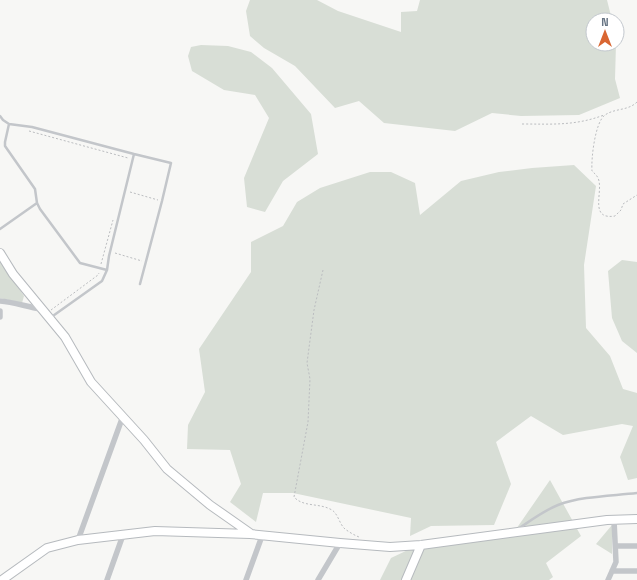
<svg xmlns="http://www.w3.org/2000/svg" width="637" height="580" viewBox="0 0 637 580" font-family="'Space Grotesk',sans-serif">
<rect width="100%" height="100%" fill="#f7f7f5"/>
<path fill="#d8ded6" d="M 250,0 L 317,0 L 338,11 L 401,32 L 401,12 L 417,11 L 420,0 L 607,0 L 612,20 L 593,20 L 593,44 L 616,44 L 615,79 L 620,98 L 579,115 L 521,116 L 492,113 L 455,131 L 384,123 L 359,101 L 335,108 L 295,66 L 264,48 L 250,36 L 246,11 Z
M 201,45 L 228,46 L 251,52 L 272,68 L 311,114 L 318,154 L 283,181 L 265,212 L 247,207 L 244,178 L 269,118 L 255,95 L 224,90 L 192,71 L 188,56 L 191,47 Z
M 574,165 L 596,186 L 584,265 L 586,328 L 610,356 L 623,389 L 637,393 L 637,478 L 628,480 L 620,457 L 633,426 L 622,424 L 563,435 L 531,416 L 496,442 L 511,484 L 494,525 L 431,526 L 410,536 L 411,518 L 293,493 L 263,493 L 256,522 L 230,502 L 241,484 L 230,450 L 187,449 L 188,425 L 205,392 L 199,349 L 251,272 L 251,242 L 283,226 L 297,202 L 320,188 L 370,172 L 391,172 L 415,183 L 420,215 L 461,181 L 499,172 L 532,168 Z
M 0,259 L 24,296 L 22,303 L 0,298 Z
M 622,260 L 637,262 L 637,353 L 622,341 L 612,318 L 608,271 Z
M 550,480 L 581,536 L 546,563 L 553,577 L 549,580 L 380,580 L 391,558 L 431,539 L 512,535 Z
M 612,525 L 612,554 L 596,544 Z"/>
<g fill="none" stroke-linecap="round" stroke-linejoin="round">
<defs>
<path id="secondary" d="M 0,253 L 13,274 L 65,337 L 91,382 L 144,440 L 167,469 L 210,505 L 250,533
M 2,580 L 47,548 L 78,540 L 155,531 L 250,534 L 340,543 L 390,547 L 421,545 L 607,520 L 637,519
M 406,580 L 421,545"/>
</defs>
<use href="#secondary" stroke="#b6babe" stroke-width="10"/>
<path stroke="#bbbdc0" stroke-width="1" stroke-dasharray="2 2" stroke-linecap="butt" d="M 637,102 C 628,111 615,108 605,115 C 595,122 591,159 592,171 C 595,174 598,176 599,181 C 602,195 590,220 615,216 L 621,210 L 623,204 L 637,195
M 522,124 C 552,124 575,126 604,115
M 29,131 L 128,158
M 130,192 L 158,200
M 115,253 L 142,261
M 101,264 L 113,220
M 323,270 L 314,310 L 307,363 L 310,379 L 308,422 L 294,497 C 303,507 318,503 330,509 C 338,512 339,524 345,529 C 349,532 354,535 359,537
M 51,310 L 98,275 L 99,273"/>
<path stroke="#c3c6ca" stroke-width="2.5" d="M 0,116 L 3,120 L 9,124 L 32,127 L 134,154 L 109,256 L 107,270 L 102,281 L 50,318
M 9,124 L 5,142 L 5,146 L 35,189 L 37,203 L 40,209 L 80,263 L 107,270
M 134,154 L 171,163 L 162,201 L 140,284
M 0,229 L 37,203
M 518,529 C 530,521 543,511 558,505 C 582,496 611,496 637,493"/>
<path stroke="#c3c6ca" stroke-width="5.5" d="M 0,301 C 14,302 27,307 41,309
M 0,311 L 0,317
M 78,540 L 123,416
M 616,546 L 637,546
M 612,571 L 637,571
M 107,580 L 123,535
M 246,580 L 262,536
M 318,580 L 340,543
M 608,580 L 616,562 L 614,520"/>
<use href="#secondary" stroke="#fff" stroke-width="8"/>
</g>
<g transform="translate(605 32)"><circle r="19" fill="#ffffff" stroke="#c3c8ce"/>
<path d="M0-3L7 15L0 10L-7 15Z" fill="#d96632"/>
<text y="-6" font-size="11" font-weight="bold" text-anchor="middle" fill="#687584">N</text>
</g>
</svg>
